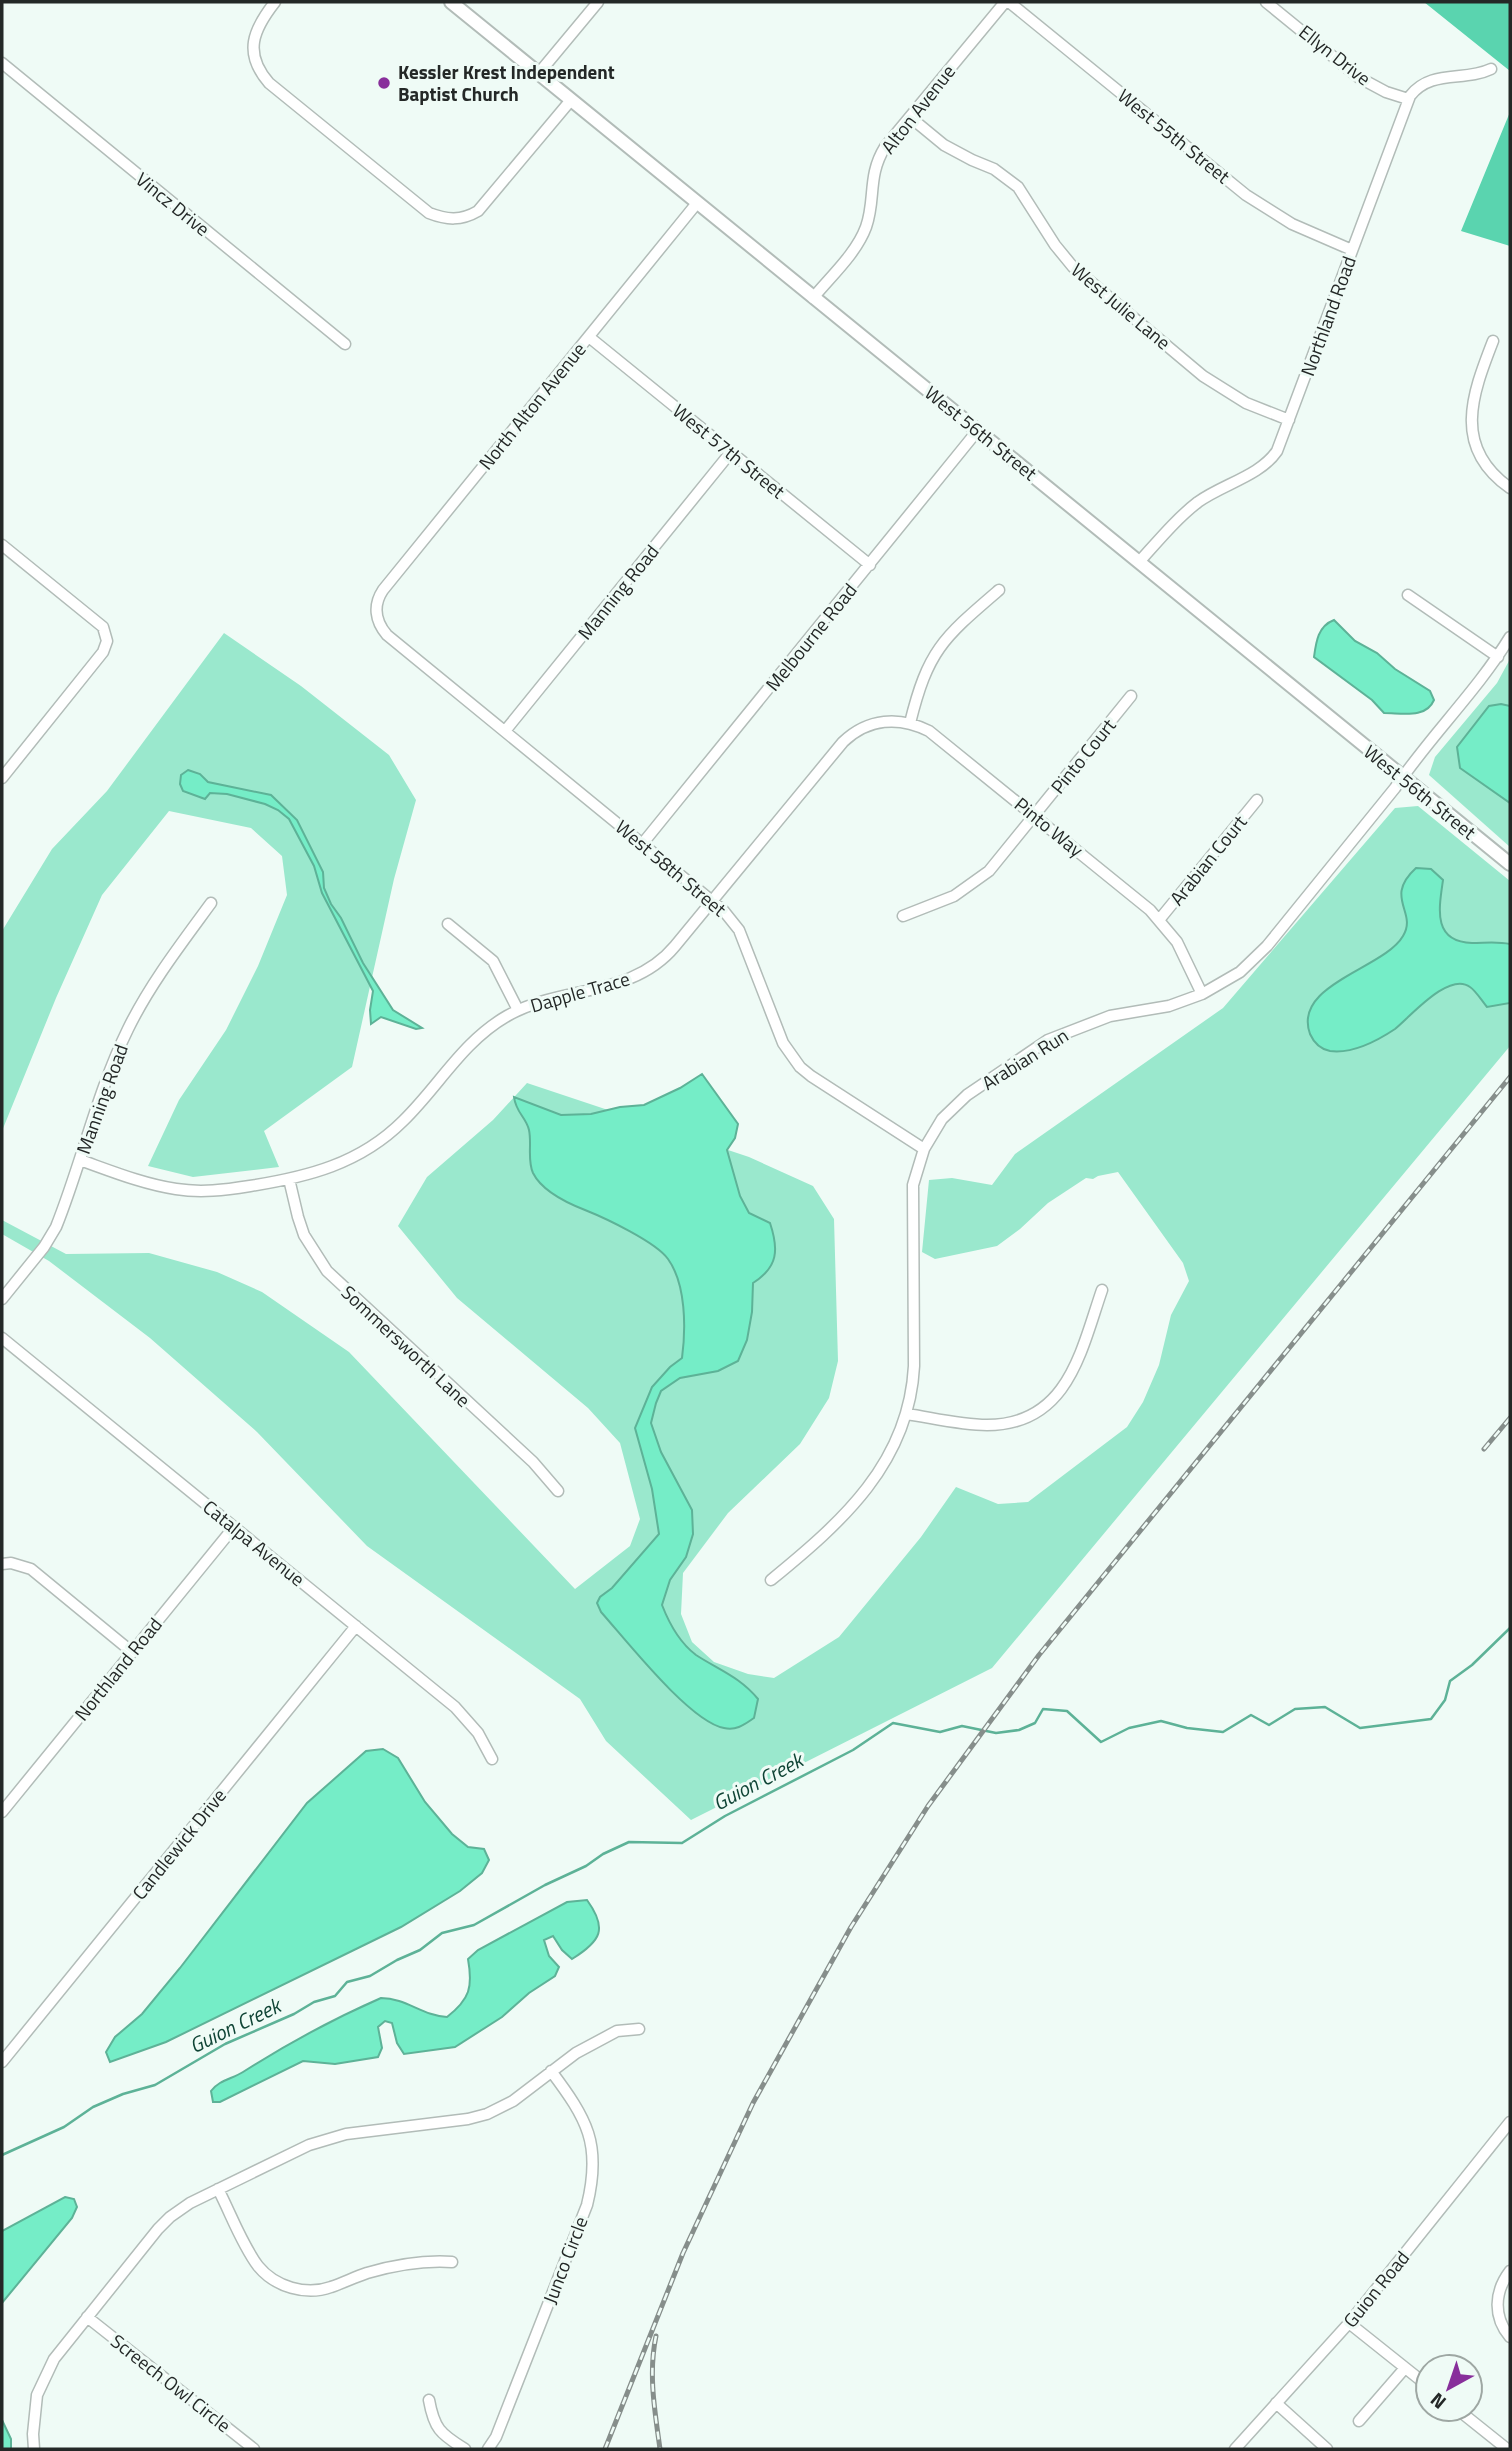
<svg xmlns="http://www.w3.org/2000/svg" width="1512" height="2451" viewBox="0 0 1512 2451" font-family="'Titillium Web',sans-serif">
<rect width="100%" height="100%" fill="#effbf6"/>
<path fill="#9ae8cd" d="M 224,633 L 301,686 L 389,755 L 416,800 L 394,879 L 352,1067 L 264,1131 L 279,1167 L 193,1177 L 148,1166 L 179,1100 L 226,1030 L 258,966 L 287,895 L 282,856 L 251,828 L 169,811 L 102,895 L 56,998 L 2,1131 L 2,931 L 52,849 L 107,791 Z
M 1510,659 L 1510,847 L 1429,775 L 1435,757 L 1497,683 Z
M 1418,806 L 1510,881 L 1510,1046 L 992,1668 L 691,1820 L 606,1741 L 580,1699 L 367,1546 L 257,1432 L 150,1338 L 49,1261 L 2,1234 L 2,1220 L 66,1254 L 149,1253 L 217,1272 L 262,1292 L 349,1352 L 575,1589 L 630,1546 L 640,1519 L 620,1443 L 588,1408 L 457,1298 L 398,1226 L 427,1177 L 493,1120 L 527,1083 L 749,1157 L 813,1186 L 834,1219 L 838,1361 L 829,1398 L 800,1444 L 728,1513 L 683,1573 L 681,1614 L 692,1642 L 714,1662 L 748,1674 L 774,1678 L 839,1637 L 921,1537 L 956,1487 L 998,1504 L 1028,1502 L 1127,1427 L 1143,1402 L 1159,1365 L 1171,1315 L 1189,1281 L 1183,1263 L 1118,1172 L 1098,1176 L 1093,1179 L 1086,1178 L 1048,1203 L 1020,1229 L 997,1246 L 935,1259 L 922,1252 L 929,1180 L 952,1178 L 992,1185 L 1015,1154 L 1223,1008 L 1395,808 Z"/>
<path fill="#5ad4af" d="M 1424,2 L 1510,2 L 1510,71 Z
M 1510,112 L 1510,246 L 1461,231 Z"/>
<path fill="#75edc7" stroke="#5db297" stroke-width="2" d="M 1334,620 L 1355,641 L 1377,653 L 1395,669 L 1430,691 L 1434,700 C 1426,719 1402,713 1384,713 L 1372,700 L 1314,657 C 1316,642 1318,626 1334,620 Z
M 1501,704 L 1510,706 L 1510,803 L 1460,768 L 1457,747 L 1489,706 Z
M 188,770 L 200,774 L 208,782 L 271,795 L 297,820 L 323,872 L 324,888 L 331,904 L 341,918 L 363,963 L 393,1010 L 422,1028 L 416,1029 L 381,1017 L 371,1024 L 370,1010 L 373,991 L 322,893 L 314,866 L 289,819 L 278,810 L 265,804 L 227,794 L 210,793 L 205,799 L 183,791 L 180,784 L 181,775 Z
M 1416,868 L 1431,869 L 1443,880 C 1439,908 1432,942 1472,943 C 1485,943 1496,941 1510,944 L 1510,1003 L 1487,1007 C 1482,1001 1476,991 1470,987 C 1449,971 1410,1017 1395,1029 C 1377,1041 1352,1054 1330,1051 C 1320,1049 1314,1043 1310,1034 C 1292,984 1384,969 1403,936 C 1418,912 1383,898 1416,868 Z
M 702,1074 L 738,1124 L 735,1138 L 727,1150 L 740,1196 L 749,1213 L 770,1223 C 779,1250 778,1267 753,1283 L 752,1312 L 747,1340 L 738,1361 L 718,1371 L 680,1378 L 661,1391 L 656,1403 L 651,1423 L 661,1452 L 692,1510 L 693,1534 L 686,1557 L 670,1580 L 662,1605 C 669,1623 680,1643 696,1655 C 719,1670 740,1677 758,1699 L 754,1718 C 745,1724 737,1731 724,1728 C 690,1722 626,1640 601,1612 L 597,1603 L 600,1597 L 612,1588 L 659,1534 L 652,1489 L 635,1428 L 652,1387 L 670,1367 L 682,1358 C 686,1328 686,1284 668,1259 C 656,1242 605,1218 585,1210 C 567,1203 542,1191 533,1173 C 527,1160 532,1144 529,1130 C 526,1117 516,1113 514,1097 L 561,1115 L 591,1114 L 620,1107 L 644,1105 L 680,1088 Z
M 383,1749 L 398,1758 L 425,1802 L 452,1834 L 468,1847 L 484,1849 L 489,1860 L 482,1873 L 460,1891 L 401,1927 L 166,2042 L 110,2062 L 106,2052 L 115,2037 L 142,2014 L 180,1968 L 307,1803 L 366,1751 Z
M 587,1900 C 608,1929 601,1941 572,1959 L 562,1950 L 553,1936 L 544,1940 L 549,1956 L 559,1967 L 555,1976 L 529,1993 L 502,2017 L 455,2047 L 404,2054 L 397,2043 L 392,2023 L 385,2021 L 378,2027 L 382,2048 L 378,2057 L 335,2064 L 303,2061 L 220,2102 L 213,2102 L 211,2091 C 219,2080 232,2079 243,2072 C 287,2044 333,2019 381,1998 C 406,1998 423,2016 447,2017 C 470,1999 473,1987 468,1959 L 478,1950 L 567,1902 Z
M 65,2197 L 74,2199 L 77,2207 L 72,2218 L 2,2303 L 2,2231 Z
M 2,2420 L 11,2439 L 11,2449 L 2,2449 Z"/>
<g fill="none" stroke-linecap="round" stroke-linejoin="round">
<path stroke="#5db297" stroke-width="2.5" d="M 2,2155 L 64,2127 L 93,2107 L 123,2094 L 155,2085 L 225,2044 L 294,2014 L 314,2002 L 335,1996 L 347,1982 L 370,1976 L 397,1960 L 420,1950 L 442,1933 L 474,1925 L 545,1885 L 586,1866 L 603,1854 L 629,1842 L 682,1843 L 725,1816 L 853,1750 L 893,1723 L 940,1732 L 962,1726 L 996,1733 L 1019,1730 L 1035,1723 L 1043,1709 L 1067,1711 L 1101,1742 L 1129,1728 L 1161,1721 L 1187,1728 L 1223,1732 L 1251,1715 L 1269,1725 L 1295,1709 L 1325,1707 L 1360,1728 L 1431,1719 L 1445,1700 L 1450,1681 L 1472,1665 L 1510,1628"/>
<defs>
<path id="minor" d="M 275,2 C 253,30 243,53 269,83 L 429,213 C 447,220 461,221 478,211 L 571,100
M 1009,2 L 1246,195 L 1292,224 L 1352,250
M 1266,2 L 1358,77 L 1386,92 L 1408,99
M 2,63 L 345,344
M 539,73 L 598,2
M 910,117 L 944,145 L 972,160 L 994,169 L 1018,187 L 1055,245 L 1073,267 L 1203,376 L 1246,403 L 1289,420
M 697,203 L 383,590 C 373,605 375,621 387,635 L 723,910 L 739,930 L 783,1043 L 800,1067 L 811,1076 L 924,1149
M 813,298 C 830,277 856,254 866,227 C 876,199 867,176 885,147 L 1005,2
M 589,337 L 870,565
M 1493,341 C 1472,395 1452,447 1510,488
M 2,545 L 103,627 L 107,641 L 103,652 L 2,778
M 1139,562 C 1158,541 1176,519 1198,502 C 1223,484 1260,476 1277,451 L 1410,96 C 1431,69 1464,82 1491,69
M 1408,595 L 1498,657
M 910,723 C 928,650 943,638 999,590
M 505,731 L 731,452
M 643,843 L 978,430
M 903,916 L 954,896 L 989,871 L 1131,696
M 1159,920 L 1257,800
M 448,924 L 493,961 L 518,1010
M 80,1160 C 111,1171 143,1184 176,1189 C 201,1193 225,1190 250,1186 C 307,1177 360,1164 403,1121 C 439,1086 462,1042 507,1016 C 561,985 632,998 675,946 L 843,742 C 868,718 899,716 929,731 L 1150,910 L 1177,942 L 1202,994
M 289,1179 L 298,1217 L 304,1235 L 327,1271 L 533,1462 L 558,1491
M 2,1299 L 44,1247 L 56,1227 C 82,1162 97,1092 128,1029 C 150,984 181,944 211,903
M 2,1338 L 455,1707 L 478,1733 L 492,1759
M 907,1414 C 933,1418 961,1425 987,1425 C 1068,1425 1081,1351 1102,1290
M 2,1564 L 11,1563 L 31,1569 L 132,1652
M 771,1580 C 842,1522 909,1463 914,1366 L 913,1185 L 924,1149 L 942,1119 L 967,1095 L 1048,1040 L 1110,1016 L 1169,1006 L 1202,994 L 1240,972 L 1267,946 L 1395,788 C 1431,735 1477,691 1510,637
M 2,1812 L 234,1527
M 2,2062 L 356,1626
M 218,2189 C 231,2214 241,2243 258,2266 C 275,2287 306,2296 331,2287 C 343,2283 355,2277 367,2273 C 395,2265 423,2260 452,2262
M 1510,2271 C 1494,2292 1493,2317 1510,2337
M 87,2317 L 254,2449
M 1349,2323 L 1428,2386
M 429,2400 C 434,2428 440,2434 465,2449
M 1276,2403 L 1327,2449
M 1457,2409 L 1507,2449
M 1359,2421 L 1405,2368
M 34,2449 L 33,2434 L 37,2395 L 54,2359 L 158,2229 L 170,2217 L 190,2203 L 309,2145 L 346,2134 L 468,2119 L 487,2114 L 513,2101 L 576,2053 L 617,2031 L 639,2029
M 488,2449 L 496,2437 L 587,2205 C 602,2144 587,2119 551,2071
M 1235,2449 L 1349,2323 L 1510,2122"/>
<path id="major" d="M 451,2 L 1510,864"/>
</defs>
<use href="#minor" stroke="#b2bcb8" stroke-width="13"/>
<use href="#major" stroke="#b2bcb8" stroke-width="16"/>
<use href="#minor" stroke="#fff" stroke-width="10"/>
<use href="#major" stroke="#fff" stroke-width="12"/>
<defs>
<path id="rail" d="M 1484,1449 L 1510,1418
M 656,2336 C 648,2374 655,2412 660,2449
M 605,2449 L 683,2253 L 753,2103 L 851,1927 L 928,1806 L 1039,1655 L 1510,1077"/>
</defs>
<use href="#rail" stroke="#868e8b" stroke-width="5"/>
<use href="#rail" stroke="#effbf6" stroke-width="2.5" stroke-dasharray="8" stroke-linecap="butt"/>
</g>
<circle fill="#882f9b" stroke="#effbf6" stroke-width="2.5" cx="384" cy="83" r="7"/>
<g text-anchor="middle" stroke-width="6" stroke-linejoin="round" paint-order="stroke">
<g font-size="19" fill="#242827" stroke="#effbf6">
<text transform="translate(1335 55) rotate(38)" y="7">Ellyn Drive</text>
<text transform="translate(918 109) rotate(-52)" y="7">Alton Avenue</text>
<text transform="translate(1174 136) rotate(39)" y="7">West 55th Street</text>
<text transform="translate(173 204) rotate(39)" y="7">Vincz Drive</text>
<text transform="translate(1121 306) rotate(40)" y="7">West Julie Lane</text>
<text transform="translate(1328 316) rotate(-70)" y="7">Northland Road</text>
<text transform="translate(532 406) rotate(-51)" y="7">North Alton Avenue</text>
<text transform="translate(981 433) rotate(39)" y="7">West 56th Street</text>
<text transform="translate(729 451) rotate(39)" y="7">West 57th Street</text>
<text transform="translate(618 592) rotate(-51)" y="7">Manning Road</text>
<text transform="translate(811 637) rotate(-51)" y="7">Melbourne Road</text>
<text transform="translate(1083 756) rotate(-51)" y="7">Pinto Court</text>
<text transform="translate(1420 792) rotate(39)" y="7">West 56th Street</text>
<text transform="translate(1049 827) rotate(39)" y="7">Pinto Way</text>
<text transform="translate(1208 860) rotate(-51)" y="7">Arabian Court</text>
<text transform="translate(671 868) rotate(40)" y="7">West 58th Street</text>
<text transform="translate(580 992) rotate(-16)" y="7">Dapple Trace</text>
<text transform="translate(1025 1059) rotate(-32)" y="7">Arabian Run</text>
<text transform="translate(102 1099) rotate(-70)" y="7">Manning Road</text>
<text transform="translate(406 1346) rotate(43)" y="7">Sommersworth Lane</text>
<text transform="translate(254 1543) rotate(39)" y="7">Catalpa Avenue</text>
<text transform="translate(118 1669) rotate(-51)" y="7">Northland Road</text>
<text transform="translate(179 1844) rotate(-51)" y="7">Candlewick Drive</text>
<text transform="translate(565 2260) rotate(-69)" y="7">Junco Circle</text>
<text transform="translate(1376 2289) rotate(-51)" y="7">Guion Road</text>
<text transform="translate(171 2383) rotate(38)" y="7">Screech Owl Circle</text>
</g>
<g font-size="19" font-weight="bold" fill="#242827" stroke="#effbf6" text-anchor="start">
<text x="398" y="79">Kessler Krest Independent<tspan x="398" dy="22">Baptist Church</tspan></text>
</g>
<g font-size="21" font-style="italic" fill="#0f4435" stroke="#effbf6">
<text transform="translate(758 1782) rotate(-28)" y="7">Guion Creek</text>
<text transform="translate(235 2026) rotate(-26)" y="7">Guion Creek</text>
</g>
</g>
<rect width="1512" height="2451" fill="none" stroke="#242827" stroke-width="7"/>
<g transform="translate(1449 2388) rotate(220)"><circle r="33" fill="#effbf6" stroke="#9ea7a3" stroke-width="2"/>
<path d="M0-5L12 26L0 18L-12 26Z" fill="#882f9b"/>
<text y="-10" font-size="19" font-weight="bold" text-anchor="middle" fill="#242827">N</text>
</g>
</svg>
